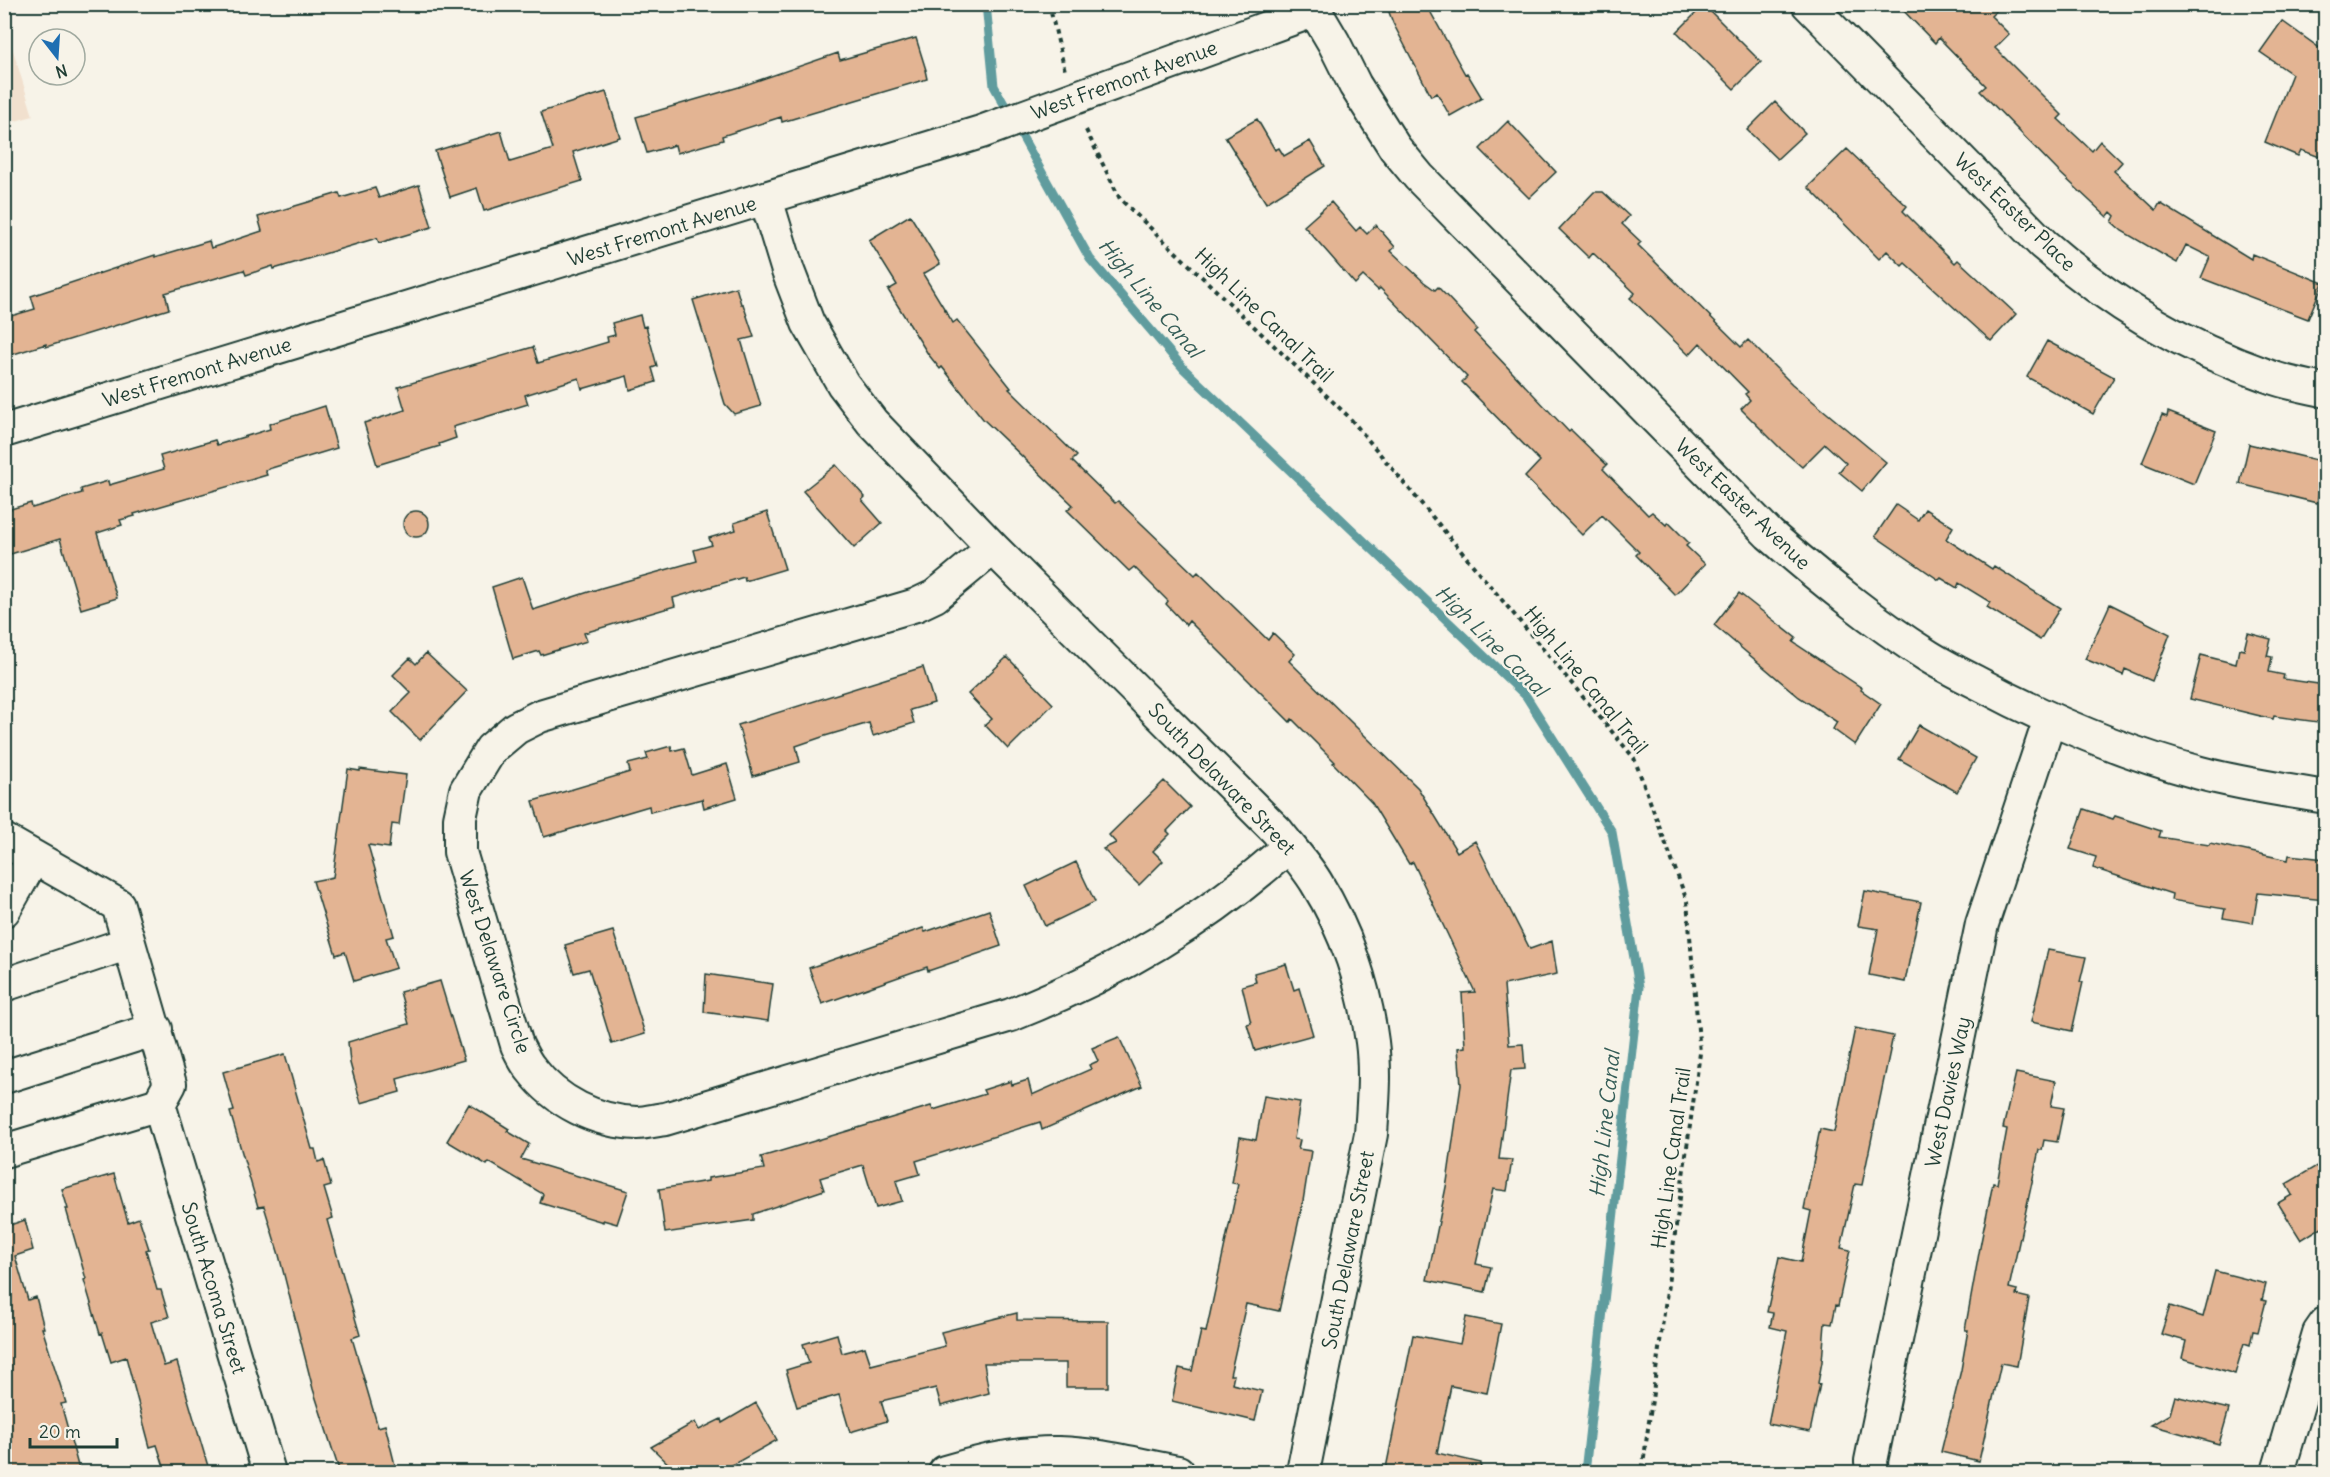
<svg xmlns="http://www.w3.org/2000/svg" width="2330" height="1477" viewBox="0 0 2330 1477" font-family="Delius,sans-serif">
<rect width="100%" height="100%" fill="#f7f3e8"/>
<filter id="ink" filterUnits="userSpaceOnUse"><feTurbulence type="fractalNoise" baseFrequency=".0167" numOctaves="2"/><feDisplacementMap in="SourceGraphic" scale="12" xChannelSelector="R" yChannelSelector="G"/><feConvolveMatrix kernelMatrix="1 2 1 2 8 2 1 2 1" color-interpolation-filters="sRGB"/></filter>
<g filter="url(#ink)">
<path fill="#f1e0ce" d="M 5,24 L 33,116 L 5,124 L 4,124 Z"/>
<g fill="none" stroke-linecap="round" stroke-linejoin="round">
<path stroke="#609c9e" stroke-width="9" d="M 986,4 L 994,86 L 1090,259 L 1184,369 L 1526,696 L 1612,832 L 1639,987 L 1585,1472"/>
</g>
<path fill="#e3b493" stroke="#1f3d34" stroke-width="1.5" d="M 1386,4 L 1426,4 L 1465,74 L 1467,73 L 1482,98 L 1450,116 L 1437,93 L 1431,96 L 1393,23 Z
M 1897,4 L 2003,4 L 1991,16 L 2009,34 L 1995,48 L 2062,115 L 2058,119 L 2092,151 L 2100,141 L 2122,162 L 2114,171 L 2156,210 L 2160,203 L 2251,259 L 2252,254 L 2323,283 L 2308,319 L 2201,278 L 2210,257 L 2186,245 L 2177,263 L 2122,231 L 2112,222 L 2115,216 L 2111,212 L 2107,217 L 2058,171 L 1980,91 L 1986,86 L 1939,38 L 1935,43 Z
M 1704,5 L 1761,62 L 1734,89 L 1677,32 Z
M 2282,21 L 2325,52 L 2325,159 L 2301,150 L 2298,156 L 2265,142 L 2292,74 L 2260,52 Z
M 916,38 L 926,70 L 925,70 L 927,79 L 782,122 L 781,117 L 722,136 L 723,140 L 677,153 L 675,145 L 647,153 L 636,117 L 739,87 L 838,53 L 840,60 Z
M 606,92 L 620,137 L 573,152 L 582,181 L 484,211 L 477,188 L 450,197 L 435,151 L 501,131 L 510,162 L 553,149 L 541,112 Z
M 1775,102 L 1805,133 L 1777,159 L 1747,130 Z
M 1257,119 L 1275,150 L 1279,148 L 1284,156 L 1310,141 L 1325,166 L 1266,203 L 1225,137 Z
M 1508,121 L 1556,172 L 1529,198 L 1480,149 Z
M 1847,149 L 1907,206 L 1903,211 L 1955,263 L 1958,260 L 2016,314 L 1991,341 L 1905,263 L 1902,266 L 1887,251 L 1879,259 L 1808,187 Z
M 419,185 L 432,227 L 379,243 L 377,238 L 274,269 L 273,266 L 246,275 L 244,270 L 165,293 L 169,309 L 46,347 L 46,344 L 4,357 L 4,318 L 35,309 L 31,296 L 155,255 L 155,257 L 209,241 L 211,248 L 262,231 L 258,217 L 339,193 L 341,198 L 375,188 L 379,198 Z
M 1594,192 L 1603,192 L 1629,216 L 1622,224 L 1641,242 L 1638,245 L 1741,347 L 1748,340 L 1792,384 L 1886,462 L 1862,491 L 1839,472 L 1846,463 L 1825,444 L 1802,467 L 1781,449 L 1741,409 L 1750,400 L 1745,394 L 1748,392 L 1700,343 L 1689,355 L 1630,298 L 1635,293 L 1593,253 L 1589,258 L 1559,229 Z
M 1331,202 L 1356,231 L 1360,227 L 1367,234 L 1376,225 L 1395,247 L 1391,251 L 1424,282 L 1435,290 L 1438,287 L 1455,305 L 1477,329 L 1474,332 L 1569,432 L 1571,430 L 1607,465 L 1603,469 L 1648,515 L 1652,512 L 1666,525 L 1668,522 L 1689,543 L 1686,546 L 1705,564 L 1675,595 L 1636,555 L 1639,552 L 1602,515 L 1582,535 L 1525,477 L 1540,461 L 1462,382 L 1467,377 L 1380,288 L 1378,290 L 1363,276 L 1355,284 L 1329,254 L 1304,226 Z
M 910,215 L 940,264 L 923,274 L 953,323 L 957,320 L 1011,388 L 1009,389 L 1077,456 L 1072,461 L 1115,503 L 1118,501 L 1195,575 L 1198,572 L 1268,640 L 1273,633 L 1295,654 L 1289,661 L 1418,788 L 1457,852 L 1475,841 L 1530,949 L 1552,941 L 1557,974 L 1504,985 L 1509,1045 L 1523,1044 L 1525,1069 L 1511,1070 L 1499,1159 L 1512,1160 L 1507,1191 L 1493,1189 L 1476,1264 L 1491,1267 L 1485,1292 L 1427,1280 L 1447,1182 L 1461,1085 L 1458,1048 L 1465,1047 L 1462,993 L 1475,992 L 1413,862 L 1409,864 L 1372,803 L 1333,763 L 1335,762 L 1292,719 L 1290,722 L 1189,621 L 1186,625 L 1166,604 L 1168,601 L 1134,567 L 1129,571 L 1067,510 L 1073,505 L 983,419 L 942,367 L 940,369 L 928,354 L 888,290 L 897,285 L 869,240 Z
M 736,287 L 741,304 L 743,304 L 754,337 L 741,340 L 761,406 L 734,414 L 725,404 L 693,300 Z
M 640,315 L 643,327 L 646,326 L 657,366 L 652,368 L 656,382 L 630,390 L 627,376 L 582,389 L 579,378 L 525,395 L 528,404 L 453,427 L 456,438 L 439,444 L 440,446 L 377,465 L 364,423 L 405,410 L 398,387 L 533,347 L 538,363 L 608,342 L 607,337 L 615,335 L 612,323 Z
M 2047,341 L 2114,377 L 2093,414 L 2027,377 Z
M 325,406 L 337,448 L 265,470 L 267,475 L 134,514 L 135,516 L 120,520 L 122,525 L 97,533 L 117,598 L 81,609 L 60,539 L 4,556 L 4,511 L 31,503 L 32,508 L 82,493 L 81,489 L 108,481 L 109,485 L 164,469 L 160,456 L 215,440 L 217,445 L 270,429 L 269,424 Z
M 2168,412 L 2216,431 L 2194,484 L 2142,463 L 2162,415 L 2167,417 Z
M 2249,444 L 2325,462 L 2317,503 L 2240,484 Z
M 836,465 L 865,497 L 862,500 L 882,523 L 854,548 L 803,491 Z
M 1896,505 L 1918,520 L 1925,509 L 1953,527 L 1946,539 L 1992,569 L 1994,566 L 2060,608 L 2040,640 L 1987,607 L 1990,602 L 1959,583 L 1957,588 L 1941,578 L 1939,580 L 1875,536 Z
M403 524a13 13 0 1 1 26 0a13 13 0 1 1-26 0Z
M 767,512 L 785,569 L 745,581 L 744,577 L 673,598 L 675,606 L 584,633 L 587,641 L 541,655 L 539,651 L 513,659 L 492,587 L 522,577 L 533,610 L 601,588 L 697,561 L 694,550 L 712,545 L 709,538 L 736,530 L 734,523 Z
M 1739,593 L 1796,638 L 1793,642 L 1862,688 L 1861,690 L 1881,704 L 1855,745 L 1833,729 L 1837,722 L 1799,697 L 1714,625 Z
M 2110,604 L 2170,634 L 2152,681 L 2125,669 L 2123,675 L 2085,659 Z
M 2248,633 L 2271,639 L 2267,656 L 2272,657 L 2269,672 L 2284,675 L 2283,679 L 2325,685 L 2325,723 L 2274,716 L 2273,719 L 2190,699 L 2201,655 L 2236,664 L 2239,649 L 2244,650 Z
M 426,653 L 467,691 L 420,740 L 392,712 L 411,693 L 393,675 L 410,658 L 416,664 Z
M 1007,657 L 1053,704 L 1008,749 L 985,725 L 992,719 L 968,694 Z
M 923,667 L 934,703 L 910,710 L 914,723 L 873,736 L 869,723 L 825,736 L 796,746 L 800,762 L 753,776 L 738,725 Z
M 1919,725 L 1976,758 L 1957,792 L 1899,759 Z
M 671,746 L 672,751 L 684,748 L 692,775 L 727,764 L 737,798 L 704,808 L 702,799 L 650,812 L 649,806 L 544,837 L 533,801 L 630,772 L 628,764 L 648,759 L 646,753 Z
M 348,769 L 360,771 L 360,769 L 406,775 L 399,825 L 392,824 L 389,848 L 368,845 L 394,936 L 386,938 L 396,968 L 354,981 L 345,952 L 336,955 L 313,881 L 333,877 Z
M 1164,781 L 1190,807 L 1167,831 L 1170,834 L 1153,851 L 1163,861 L 1139,885 L 1103,849 L 1116,843 L 1109,835 Z
M 2084,809 L 2113,819 L 2115,816 L 2161,831 L 2159,837 L 2209,845 L 2210,843 L 2288,860 L 2289,855 L 2325,859 L 2325,900 L 2258,893 L 2253,923 L 2223,918 L 2225,909 L 2171,900 L 2172,894 L 2093,868 L 2096,857 L 2070,849 Z
M 1076,862 L 1095,902 L 1045,926 L 1026,886 Z
M 1865,891 L 1921,902 L 1905,982 L 1869,975 L 1878,929 L 1858,926 Z
M 989,910 L 1001,946 L 928,971 L 927,967 L 822,1004 L 809,968 L 923,928 L 925,932 Z
M 613,931 L 645,1034 L 612,1044 L 589,969 L 574,973 L 565,945 Z
M 2048,950 L 2086,957 L 2080,982 L 2083,982 L 2072,1031 L 2031,1022 Z
M 1286,964 L 1294,990 L 1299,988 L 1313,1035 L 1255,1051 L 1247,1024 L 1251,1023 L 1242,986 L 1256,982 L 1254,973 Z
M 706,974 L 773,984 L 768,1021 L 704,1012 Z
M 440,981 L 464,1060 L 397,1079 L 400,1092 L 361,1103 L 350,1063 L 348,1042 L 409,1024 L 400,992 Z
M 1855,1028 L 1893,1036 L 1862,1185 L 1855,1184 L 1841,1248 L 1850,1250 L 1838,1306 L 1836,1305 L 1832,1324 L 1825,1323 L 1822,1362 L 1818,1383 L 1820,1384 L 1810,1432 L 1768,1424 L 1787,1331 L 1770,1327 L 1773,1313 L 1767,1312 L 1779,1257 L 1801,1262 L 1811,1211 L 1804,1209 L 1820,1129 L 1834,1132 Z
M 1119,1037 L 1142,1086 L 1042,1130 L 1040,1122 L 916,1161 L 920,1174 L 896,1181 L 902,1201 L 876,1208 L 863,1165 L 820,1178 L 824,1190 L 753,1214 L 753,1220 L 665,1233 L 659,1189 L 708,1181 L 708,1178 L 764,1169 L 761,1157 L 931,1106 L 933,1110 L 985,1094 L 983,1090 L 1011,1081 L 1012,1085 L 1028,1080 L 1032,1095 L 1091,1069 L 1089,1065 L 1098,1061 L 1092,1048 Z
M 285,1054 L 312,1149 L 315,1149 L 318,1162 L 324,1160 L 331,1186 L 324,1188 L 333,1218 L 327,1220 L 360,1335 L 352,1338 L 378,1427 L 385,1425 L 397,1473 L 340,1473 L 313,1389 L 279,1255 L 264,1206 L 258,1207 L 230,1112 L 234,1111 L 223,1072 Z
M 2016,1073 L 2056,1081 L 2051,1106 L 2064,1108 L 2057,1142 L 2044,1140 L 2042,1150 L 2039,1150 L 2009,1288 L 2017,1290 L 2016,1295 L 2029,1298 L 2017,1366 L 2001,1363 L 1979,1461 L 1941,1452 L 1961,1370 L 1968,1330 L 1965,1330 L 1981,1242 L 1993,1183 L 1997,1184 L 2007,1129 L 2003,1128 Z
M 1264,1096 L 1300,1102 L 1294,1139 L 1300,1140 L 1298,1149 L 1311,1151 L 1303,1201 L 1279,1311 L 1246,1304 L 1230,1375 L 1234,1375 L 1232,1384 L 1262,1391 L 1255,1421 L 1172,1401 L 1179,1368 L 1192,1371 L 1201,1331 L 1206,1332 L 1238,1184 L 1232,1183 L 1240,1137 L 1256,1140 Z
M 469,1104 L 509,1129 L 507,1131 L 529,1144 L 521,1159 L 628,1191 L 617,1224 L 603,1220 L 603,1222 L 540,1203 L 543,1194 L 489,1162 L 487,1165 L 447,1141 Z
M 2325,1161 L 2325,1225 L 2301,1240 L 2278,1203 L 2292,1195 L 2286,1184 Z
M 114,1174 L 128,1222 L 139,1218 L 149,1249 L 146,1250 L 157,1290 L 161,1290 L 169,1317 L 151,1322 L 164,1366 L 177,1362 L 210,1473 L 166,1473 L 157,1445 L 150,1447 L 126,1357 L 111,1362 L 102,1333 L 100,1334 L 84,1280 L 86,1279 L 66,1209 L 68,1209 L 62,1189 Z
M 25,1220 L 33,1250 L 15,1256 L 28,1300 L 36,1297 L 44,1328 L 42,1328 L 66,1403 L 61,1404 L 80,1473 L 11,1473 L 4,1451 L 4,1227 Z
M 2215,1271 L 2266,1284 L 2262,1300 L 2266,1301 L 2258,1332 L 2253,1331 L 2250,1345 L 2244,1343 L 2235,1374 L 2182,1358 L 2186,1341 L 2161,1334 L 2170,1306 L 2203,1317 Z
M 1017,1313 L 1017,1320 L 1108,1321 L 1108,1387 L 1066,1387 L 1066,1363 L 984,1363 L 989,1393 L 941,1406 L 936,1388 L 881,1401 L 887,1421 L 850,1432 L 839,1395 L 797,1407 L 786,1370 L 809,1363 L 803,1344 L 837,1334 L 842,1353 L 865,1347 L 871,1365 L 945,1346 L 941,1332 Z
M 1466,1317 L 1501,1324 L 1487,1393 L 1451,1386 L 1437,1453 L 1481,1463 L 1480,1473 L 1385,1473 L 1413,1335 L 1460,1344 Z
M 2175,1396 L 2229,1409 L 2219,1444 L 2151,1425 L 2170,1414 Z
M 756,1403 L 777,1440 L 718,1473 L 678,1473 L 651,1447 L 695,1422 L 699,1430 L 721,1419 L 722,1423 Z"/>
<g fill="none" stroke-linecap="round" stroke-linejoin="round">
<defs>
<path id="minor" d="M 1311,4 L 1334,43 L 1355,85 L 1395,148 L 1419,177 L 1769,534 C 1820,578 1872,621 1928,656 C 1944,666 1960,674 1976,682 C 2047,720 2122,752 2200,773 C 2241,784 2284,790 2326,797
M 1808,4 L 2043,244 C 2112,304 2182,346 2268,376 C 2286,383 2306,386 2326,391
M 766,199 L 788,271 L 808,323 L 843,384 L 872,422 L 993,548 L 1277,831 C 1290,848 1305,864 1316,882 C 1346,930 1365,987 1372,1042 C 1376,1073 1373,1104 1371,1134 L 1303,1472
M 4,431 L 981,132 L 1313,11
M 993,548 L 935,596 L 916,605 L 540,716 L 516,728 L 491,749 L 466,790 L 460,818 L 460,852 L 517,1045 C 521,1053 525,1062 531,1069 C 556,1102 596,1122 637,1123 C 646,1123 656,1120 665,1119 L 1011,1015 C 1115,974 1206,921 1289,846
M 4,840 L 118,905 L 170,1084 L 159,1104
M 4,910 L 34,857
M 4,985 L 129,943
M 4,1077 L 156,1029
M 159,1104 L 269,1472
M 4,1151 L 159,1104
M 945,1472 C 981,1461 1020,1452 1059,1453 C 1099,1454 1139,1465 1178,1472
M 1872,1472 L 1871,1461 L 1982,924 L 2050,719
M 2278,1472 L 2319,1333 L 2326,1323"/>
</defs>
<use href="#minor" stroke="#1f3d34" stroke-width="36"/>
<path stroke="#1f3d34" stroke-width="4" stroke-dasharray="4.5 4.5" stroke-linecap="butt" d="M 1049,4 L 1065,71
M 1086,130 L 1120,199 L 1349,417 L 1634,758 L 1687,901 L 1700,1053 L 1642,1472"/>
<use href="#minor" stroke="#f7f3e8" stroke-width="32"/>
</g>
</g>
<g text-anchor="middle" stroke-width="4.5" stroke-linejoin="round" paint-order="stroke">
<g font-size="20" fill="#1f3d34" stroke="#f7f3e8">
<text transform="translate(1124 80) rotate(-20)" y="7">West Fremont Avenue</text>
<text transform="translate(2015 212) rotate(44)" y="7">West Easter Place</text>
<text transform="translate(662 231) rotate(-17)" y="7">West Fremont Avenue</text>
<text transform="translate(1264 315) rotate(44)" y="7">High Line Canal Trail</text>
<text transform="translate(197 372) rotate(-17)" y="7">West Fremont Avenue</text>
<text transform="translate(1743 504) rotate(44)" y="7">West Easter Avenue</text>
<text transform="translate(1586 680) rotate(51)" y="7">High Line Canal Trail</text>
<text transform="translate(1222 779) rotate(46)" y="7">South Delaware Street</text>
<text transform="translate(495 962) rotate(72)" y="7">West Delaware Circle</text>
<text transform="translate(1948 1092) rotate(-78)" y="7">West Davies Way</text>
<text transform="translate(1671 1158) rotate(-82)" y="7">High Line Canal Trail</text>
<text transform="translate(1348 1250) rotate(-79)" y="7">South Delaware Street</text>
<text transform="translate(214 1288) rotate(73)" y="7">South Acoma Street</text>
</g>
<g font-size="21" font-style="italic" fill="#355d57" stroke="#f7f3e8">
<text transform="translate(1150 298) rotate(50)" y="7">High Line Canal</text>
<text transform="translate(1491 641) rotate(45)" y="7">High Line Canal</text>
<text transform="translate(1605 1124) rotate(-84)" y="7">High Line Canal</text>
</g>
</g>
<rect width="2330" height="1477" fill="none" stroke="#f7f3e8" stroke-width="24"/>
<rect x="12" y="12" width="2306" height="1453" fill="none" stroke="#1f3d34" stroke-width="2" filter="url(#ink)"/>
<g transform="translate(57 57) rotate(163)"><circle r="28" fill="#f7f3e8" stroke="#a1aaa0" stroke-width="1.5"/>
<path d="M0-4.5L10 22L0 15L-10 22Z" fill="#1f6fb2"/>
<text y="-9" font-size="16" font-weight="bold" text-anchor="middle" fill="#1f3d34">N</text>
</g>
<path d="M30 1438v9h87v-9" fill="none" stroke="#1f3d34" stroke-width="3"/>
<text x="39" y="1438" font-size="18" fill="#1f3d34" stroke="#f7f3e8" stroke-width="4.5" paint-order="stroke">20 m</text>
</svg>
